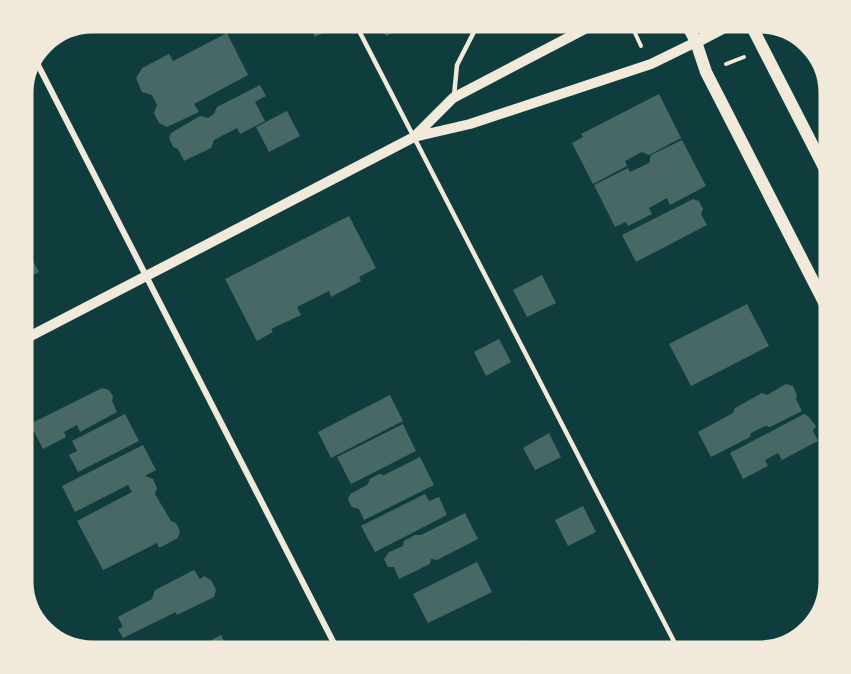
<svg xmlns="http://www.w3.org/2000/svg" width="851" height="674" viewBox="0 0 851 674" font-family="'Golos Text',sans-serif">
<rect width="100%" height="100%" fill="#0f3d3e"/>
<path fill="#486865" d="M 307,21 L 339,21 L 341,24 L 315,37 Z
M 378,21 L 417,21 L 386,36 Z
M 227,33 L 248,75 L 194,104 L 199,112 L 167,127 L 159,123 L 154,113 L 157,105 L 152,95 L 142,92 L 136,78 L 142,68 L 169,54 L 173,61 Z
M 260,85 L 266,96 L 255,102 L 265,121 L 240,134 L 237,128 L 214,140 L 211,148 L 184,161 L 178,149 L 173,147 L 169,138 L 171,133 L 200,116 L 208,118 L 214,114 L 217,107 Z
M 659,94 L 681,138 L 649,155 L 642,152 L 625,161 L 627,166 L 593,184 L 572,143 L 583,137 L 581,134 Z
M 287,111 L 300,136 L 269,152 L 256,127 Z
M 682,140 L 706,186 L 670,205 L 667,198 L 649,208 L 652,214 L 628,226 L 626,222 L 615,227 L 594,185 L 628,168 L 630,172 L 649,163 L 651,155 Z
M 693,199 L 699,201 L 703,209 L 701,214 L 707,225 L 636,262 L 622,235 Z
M 349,216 L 376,268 L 359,277 L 361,281 L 331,297 L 329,291 L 297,307 L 301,315 L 271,329 L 273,332 L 257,341 L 225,279 Z
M 26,249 L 39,272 L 21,282 L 21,251 Z
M 542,275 L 556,303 L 527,317 L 513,290 Z
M 747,304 L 769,346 L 691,386 L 669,344 Z
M 499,339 L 511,362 L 486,376 L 474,352 Z
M 786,384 L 793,386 L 797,395 L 796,399 L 802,411 L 770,427 L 765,426 L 751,433 L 750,437 L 711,457 L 698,432 L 733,413 L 735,408 L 762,393 L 767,395 Z
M 102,388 L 109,390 L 113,396 L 112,401 L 117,412 L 80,432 L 77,425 L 64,432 L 66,437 L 43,449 L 30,424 Z
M 390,395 L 403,421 L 331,458 L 318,432 Z
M 125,414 L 139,441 L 78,472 L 69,455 L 77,451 L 72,441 Z
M 804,414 L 808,416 L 816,426 L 813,431 L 818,441 L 782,460 L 778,453 L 765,460 L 768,466 L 743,479 L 730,453 Z
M 403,424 L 416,451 L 351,484 L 337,457 Z
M 549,433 L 561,457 L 535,470 L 523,448 Z
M 143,445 L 156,470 L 145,476 L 153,479 L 157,488 L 155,494 L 171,521 L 176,523 L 180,531 L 178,538 L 159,548 L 157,543 L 103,570 L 77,521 L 132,492 L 128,485 L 75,512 L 62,486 Z
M 420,457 L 434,485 L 364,520 L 359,509 L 352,507 L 348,500 L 350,494 L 367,485 L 370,479 L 379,474 L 384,475 Z
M 425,494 L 429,501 L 439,497 L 447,515 L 375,552 L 361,526 Z
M 583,506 L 596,532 L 568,546 L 555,520 Z
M 465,513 L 478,539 L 437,560 L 431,559 L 430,564 L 399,579 L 394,567 L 388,567 L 384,559 L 389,552 L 403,546 L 404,541 L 415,535 L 421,535 Z
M 477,562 L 492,592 L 428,623 L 413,594 Z
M 194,570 L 200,579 L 204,576 L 211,580 L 216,590 L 214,597 L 177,615 L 176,612 L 123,638 L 118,629 L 123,627 L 118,617 L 152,599 L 155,590 Z
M 816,620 L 812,628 L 783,642 L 781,638 Z
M 221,635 L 230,653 L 187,653 Z
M 521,640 L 528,653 L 495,653 Z"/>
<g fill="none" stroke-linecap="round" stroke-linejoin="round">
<path stroke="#f1e9da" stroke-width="4" d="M 635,33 L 641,46
M 726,64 L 744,57"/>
<path stroke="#f1e9da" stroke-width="4.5" d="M 354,21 L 680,653
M 474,21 L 477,26 L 486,21
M 454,96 L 457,65 L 477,26"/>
<path stroke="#f1e9da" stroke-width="6" d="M 35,59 L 339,653"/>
<path stroke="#f1e9da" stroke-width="10" d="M 414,137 L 453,98 L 600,21
M 21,341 L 414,137 L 470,124 L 651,64 L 696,42"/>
<path stroke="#f1e9da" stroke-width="12" d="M 685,21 L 696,42 L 706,72 L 830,314
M 749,21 L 830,179
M 696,42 L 736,21"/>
</g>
<path d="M0 0H851V674H0ZM93 32H759A61 61 0 0 1 820 93V581A61 61 0 0 1 759 642H93A61 61 0 0 1 32 581V93A61 61 0 0 1 93 32Z" fill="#f1e9da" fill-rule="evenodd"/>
<path fill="none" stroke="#f1e9da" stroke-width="3" d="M93 32H759A61 61 0 0 1 820 93V581A61 61 0 0 1 759 642H93A61 61 0 0 1 32 581V93A61 61 0 0 1 93 32Z"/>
</svg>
